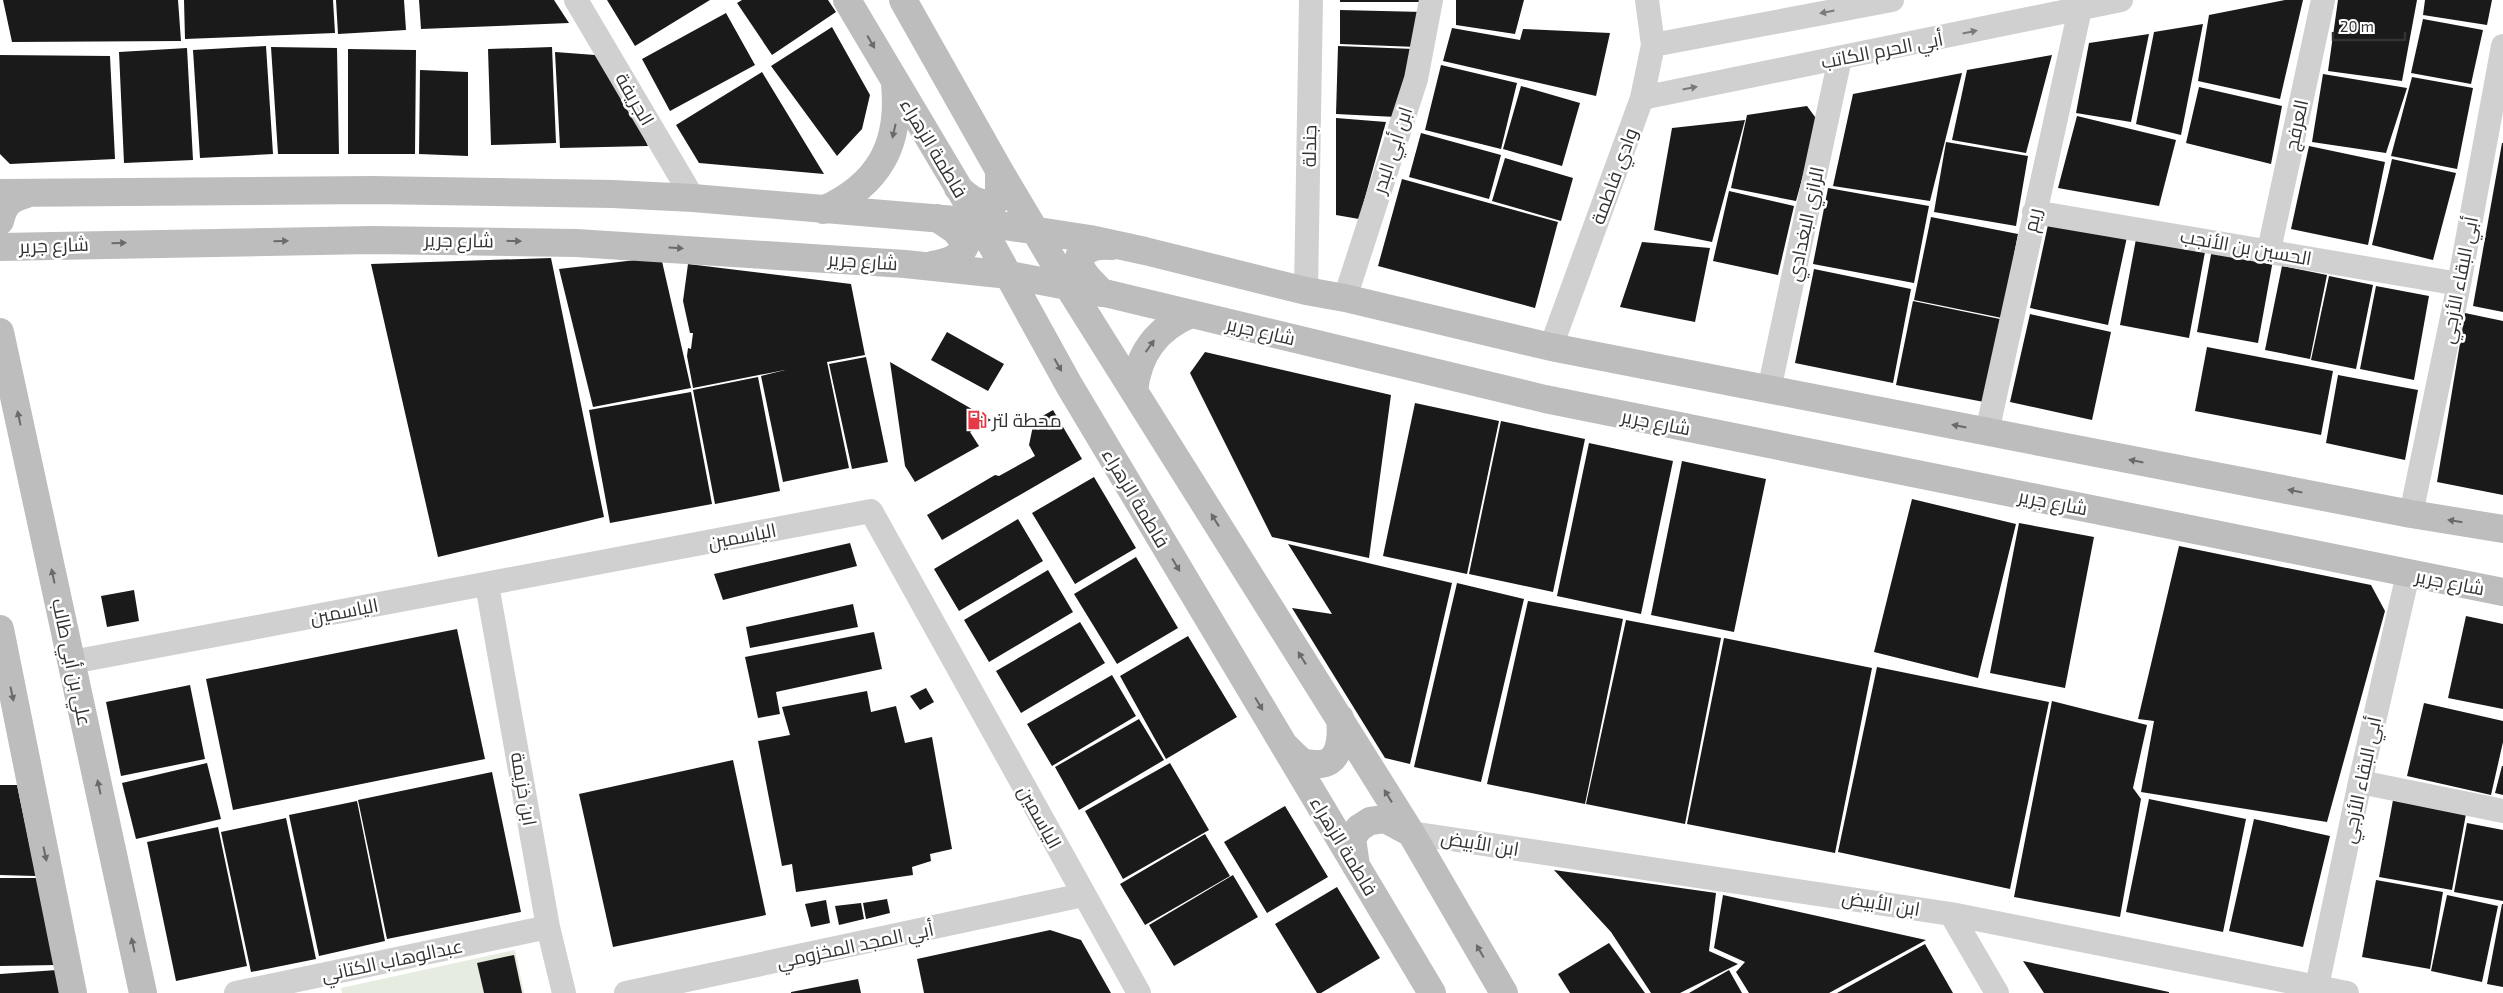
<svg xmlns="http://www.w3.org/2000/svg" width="2503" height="993" viewBox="0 0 2503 993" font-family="'Exo 2',Cairo,sans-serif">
<rect width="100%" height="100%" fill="#fff"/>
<path fill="#e6ecdf" d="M 515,950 L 524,993 L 342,993 L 341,988 Z"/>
<path fill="#1a1a1a" d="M 3,0 L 178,0 L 181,41 L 12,42 Z
M 184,0 L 333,0 L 335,33 L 185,39 Z
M 336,0 L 404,0 L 406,30 L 338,34 Z
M 419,0 L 554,0 L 569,23 L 421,29 Z
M 607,0 L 710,0 L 635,46 Z
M 742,0 L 828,0 L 836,12 L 772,55 L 737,3 Z
M 1340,0 L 1423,0 L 1423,2 L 1340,2 Z
M 1456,0 L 1524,0 L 1515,34 L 1456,25 Z
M 2285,0 L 2303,0 L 2280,99 L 2198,81 L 2209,15 Z
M 2338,0 L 2417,0 L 2402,81 L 2328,71 Z
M 2425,0 L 2492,0 L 2487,25 L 2423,15 Z
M 1340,10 L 1423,12 L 1417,47 L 1340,44 Z
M 726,13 L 755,65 L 670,111 L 642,59 Z
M 2423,19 L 2483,30 L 2471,84 L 2411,73 Z
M 2203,24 L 2181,135 L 2136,124 L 2154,32 Z
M 832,27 L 870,95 L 862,129 L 837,156 L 771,66 Z
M 1452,28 L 1520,40 L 1523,29 L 1610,33 L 1596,96 L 1443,61 Z
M 2149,34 L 2131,122 L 2076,113 L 2089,43 Z
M 266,46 L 273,154 L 200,158 L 193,50 Z
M 1338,46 L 1414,49 L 1396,117 L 1336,114 Z
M 271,47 L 337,48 L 339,154 L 278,154 Z
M 552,47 L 556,143 L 491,145 L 488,49 Z
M 187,48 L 193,160 L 124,163 L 119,52 Z
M 348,49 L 416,50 L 415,154 L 348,154 Z
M 555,52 L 595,55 L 628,102 L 648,146 L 560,148 Z
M 0,55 L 110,56 L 115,159 L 10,164 L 0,154 Z
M 2052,55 L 2026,153 L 1952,140 L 1967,70 Z
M 1441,65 L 1517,83 L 1501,149 L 1425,130 Z
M 420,70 L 468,72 L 468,156 L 419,154 Z
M 762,72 L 824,174 L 699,163 L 676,125 Z
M 1962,73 L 1930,201 L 1833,186 L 1853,94 Z
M 2323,74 L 2407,88 L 2386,153 L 2312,142 Z
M 2412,77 L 2473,88 L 2457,169 L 2391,156 Z
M 1521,86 L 1580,103 L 1562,166 L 1503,149 Z
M 2199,87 L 2282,106 L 2271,164 L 2186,143 Z
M 1807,106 L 1818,121 L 1796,201 L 1731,188 L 1747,115 Z
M 2077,116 L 2176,140 L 2159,206 L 2058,188 Z
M 1336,118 L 1386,122 L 1359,219 L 1336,215 Z
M 1745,120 L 1712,242 L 1654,230 L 1672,128 Z
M 1421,133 L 1501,155 L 1489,199 L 1409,177 Z
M 1946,142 L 2028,156 L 2016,226 L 1934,212 Z
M 2502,143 L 2503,143 L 2503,312 L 2473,306 Z
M 2309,146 L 2385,162 L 2368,245 L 2291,229 Z
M 1505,158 L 1573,178 L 1561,221 L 1492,201 Z
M 2392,159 L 2456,173 L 2433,260 L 2372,245 Z
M 1402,179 L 1558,222 L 1535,308 L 1378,266 Z
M 1828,188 L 1929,206 L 1914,283 L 1813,264 Z
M 1729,191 L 1794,206 L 1778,275 L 1713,261 Z
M 1931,217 L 2018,234 L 2002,318 L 1914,300 Z
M 2049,220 L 2127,237 L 2108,325 L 2030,308 Z
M 2136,239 L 2205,252 L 2189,338 L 2120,325 Z
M 1642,242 L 1710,248 L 1695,322 L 1620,307 Z
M 2212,249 L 2273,260 L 2258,343 L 2197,332 Z
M 661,257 L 691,388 L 593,407 L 559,269 Z
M 551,258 L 604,517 L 438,557 L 371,264 Z
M 688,264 L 851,284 L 865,355 L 827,362 L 849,468 L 783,482 L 761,376 L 785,370 L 693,388 L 687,356 L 688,348 L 691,349 L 693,333 L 690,333 L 683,301 Z
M 2282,266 L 2327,275 L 2310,359 L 2265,350 Z
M 1814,269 L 1911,289 L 1893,383 L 1795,363 Z
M 2329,276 L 2373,285 L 2356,369 L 2311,360 Z
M 2376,286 L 2429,296 L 2414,380 L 2360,369 Z
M 1913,301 L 2000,319 L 1984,402 L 1896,385 Z
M 2465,313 L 2503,321 L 2503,495 L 2437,482 Z
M 2030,314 L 2111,332 L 2092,420 L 2010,402 Z
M 947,332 L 1004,364 L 988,391 L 931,360 Z
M 2207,347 L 2333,371 L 2321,435 L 2195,411 Z
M 1205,352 L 1391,395 L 1369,558 L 1272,537 L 1190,373 Z
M 866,357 L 888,462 L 852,469 L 829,364 Z
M 890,362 L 991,420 L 970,432 L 979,446 L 915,482 L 905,466 Z
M 2338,375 L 2418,390 L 2405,460 L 2326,443 Z
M 758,377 L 780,491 L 715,504 L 693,390 Z
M 691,392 L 712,504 L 610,523 L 589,410 Z
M 1415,403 L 1499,421 L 1467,574 L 1383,556 Z
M 1053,410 L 1082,459 L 942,540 L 927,515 L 995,475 L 999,476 L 1035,456 L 1029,445 L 1034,421 Z
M 1501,421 L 1585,439 L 1553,592 L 1469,574 Z
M 1589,443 L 1673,461 L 1641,614 L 1557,596 Z
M 1682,461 L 1766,479 L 1734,632 L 1651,615 Z
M 1094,477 L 1136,548 L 1075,584 L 1032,513 Z
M 1912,499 L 2016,524 L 1978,678 L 1874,652 Z
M 1018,519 L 1043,561 L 959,611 L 934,569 Z
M 2019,523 L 2094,537 L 2065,688 L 1990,673 Z
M 850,543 L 857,566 L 723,600 L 714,574 Z
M 1288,544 L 1452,583 L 1410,764 L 1385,758 L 1292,608 L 1332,614 Z
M 2179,546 L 2371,585 L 2385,611 L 2327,822 L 2141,792 L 2154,721 L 2138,719 Z
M 1136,557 L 1178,628 L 1117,664 L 1074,594 Z
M 1048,570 L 1073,612 L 989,662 L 964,620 Z
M 1457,583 L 1524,599 L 1481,782 L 1414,767 Z
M 134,590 L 139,621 L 107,627 L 101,596 Z
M 1528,601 L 1623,619 L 1585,804 L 1487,784 Z
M 853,604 L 858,627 L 750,648 L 746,627 Z
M 2466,616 L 2503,624 L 2503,709 L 2448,698 Z
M 1626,620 L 1721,638 L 1685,824 L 1586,804 Z
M 1080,622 L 1105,663 L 1021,713 L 996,671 Z
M 457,629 L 485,759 L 233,810 L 206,679 Z
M 874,632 L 882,669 L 776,692 L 780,714 L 758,718 L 745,657 Z
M 1188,636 L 1237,717 L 1166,759 L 1120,676 Z
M 1724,638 L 1872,668 L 1835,853 L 1687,824 Z
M 1877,667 L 2049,702 L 2010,889 L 1838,852 Z
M 1112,675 L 1136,716 L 1052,766 L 1027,724 Z
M 190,685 L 205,759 L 121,776 L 106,702 Z
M 926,688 L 934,702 L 920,710 L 910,696 Z
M 867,691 L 871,712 L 896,706 L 905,743 L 932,737 L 952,849 L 930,854 L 931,861 L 912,867 L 913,875 L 796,892 L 792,864 L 782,866 L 758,741 L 790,735 L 782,707 Z
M 2052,701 L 2147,725 L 2133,788 L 2141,799 L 2120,917 L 2014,897 Z
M 2424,703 L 2503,721 L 2503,742 L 2491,795 L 2407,776 Z
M 1139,719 L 1164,760 L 1079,810 L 1055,767 Z
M 733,760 L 766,915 L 613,947 L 579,794 Z
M 207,763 L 221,819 L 136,839 L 122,783 Z
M 1170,763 L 1209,830 L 1123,879 L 1085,811 Z
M 2502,766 L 2503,766 L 2503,795 L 2495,793 Z
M 492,772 L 521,912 L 387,939 L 358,800 Z
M 0,785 L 17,785 L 36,876 L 0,875 Z
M 2149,799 L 2246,819 L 2223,932 L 2126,912 Z
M 2393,800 L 2466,814 L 2452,890 L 2379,877 Z
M 357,801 L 385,941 L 319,956 L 289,815 Z
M 1285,806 L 1328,877 L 1267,913 L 1224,842 Z
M 286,818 L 316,959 L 251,972 L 221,832 Z
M 2254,819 L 2330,836 L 2303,947 L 2229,931 Z
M 2467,823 L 2503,830 L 2503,901 L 2454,892 Z
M 218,827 L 247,966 L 176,981 L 147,842 Z
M 1205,834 L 1230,876 L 1145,925 L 1120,884 Z
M 1554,870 L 1716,893 L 1709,951 L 1738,964 L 1680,993 L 1651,993 L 1611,932 Z
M 1233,875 L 1258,917 L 1174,966 L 1149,925 Z
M 0,878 L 39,878 L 56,965 L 0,966 Z
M 2376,880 L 2443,892 L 2430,969 L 2362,957 Z
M 1337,887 L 1380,958 L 1321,993 L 1317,993 L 1275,924 Z
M 1723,895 L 1926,940 L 1829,993 L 1749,993 L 1736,972 L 1745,962 L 1714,948 Z
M 2447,895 L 2498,906 L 2482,982 L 2431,971 Z
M 887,899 L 890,913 L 866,919 L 863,903 Z
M 826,900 L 830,923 L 811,927 L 805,904 Z
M 861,903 L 864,919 L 839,925 L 835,906 Z
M 2502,904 L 2503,904 L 2503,987 L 2487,984 Z
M 1050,930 L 1081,940 L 1111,993 L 924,993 L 917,959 Z
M 1609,943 L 1645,993 L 1570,993 L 1558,974 Z
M 1925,944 L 1953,993 L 1837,993 Z
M 514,955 L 522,993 L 484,993 L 477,963 Z
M 2023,961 L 2169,992 L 2169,993 L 2044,993 Z
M 57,970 L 61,993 L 0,993 L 0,974 Z
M 1729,970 L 1742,993 L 1689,993 Z
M 858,979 L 861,993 L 791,993 L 791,992 Z"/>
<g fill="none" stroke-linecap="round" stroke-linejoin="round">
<path stroke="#d0d0d0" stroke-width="24" d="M 576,0 L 693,198
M 1653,45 L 1892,0
M 1642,98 L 2121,0
M 2034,212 L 2459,284
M 2269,250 L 2323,0
M 1306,291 L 1311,0
M 1345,298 L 1416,79 L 1431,0
M 1551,347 L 1642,98 L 1653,45 L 1647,0
M 1769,390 L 1840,58
M 1987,432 L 2080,9
M 2411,514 L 2459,284 L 2503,46
M 487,585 L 548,927 L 564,993
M 72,662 L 871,511 L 1139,993
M 2360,782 L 2503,811
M 1411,833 L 1951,914 L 2347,993
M 1951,914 L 1997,993
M 2317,986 L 2360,782 L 2408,574
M 236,993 L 548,927
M 626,993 L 1083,895"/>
<path stroke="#bdbdbd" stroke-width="28" d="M 847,0 L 979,222 L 1069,385 L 1432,993
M 903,0 L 999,170 L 1068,286 L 1411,833 L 1504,993
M 958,188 C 969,198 980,207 995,202 L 999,195 L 999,170
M 0,193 L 372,190 L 613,194 L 693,198 L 979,222 L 1090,239 L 1145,251 L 1306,291 L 1345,298 L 1551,347 L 2411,514 L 2503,529
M 823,210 C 878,185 901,146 895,84
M 0,221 C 5,201 11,199 30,193
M 0,247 L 372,240 L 576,243 L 905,264 L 1009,275 L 1109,294 L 1545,399 L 2503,592
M 932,265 C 947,262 959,260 966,244 L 955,230 L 937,218
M 1102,293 C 1092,281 1079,273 1079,257 C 1089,246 1098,245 1112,246
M 0,332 L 143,993
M 1134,391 C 1138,354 1156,329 1191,314
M 0,629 L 73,993
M 1285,746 C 1291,751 1296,758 1303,762 C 1306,764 1311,763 1314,764 C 1341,767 1342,738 1340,718
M 1356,866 L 1352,838 L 1359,828 L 1370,821 L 1385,819 L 1411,833"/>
</g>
<defs><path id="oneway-solid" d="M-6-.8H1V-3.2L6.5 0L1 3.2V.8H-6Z" transform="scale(1.25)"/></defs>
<g fill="#7a7a7a">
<use href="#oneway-solid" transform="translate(1827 12) rotate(169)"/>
<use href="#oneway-solid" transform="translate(1970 32) rotate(-12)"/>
<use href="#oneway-solid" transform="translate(1690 88) rotate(-11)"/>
</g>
<g fill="#6a6a6a">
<use href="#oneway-solid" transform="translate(871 42) rotate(60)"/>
<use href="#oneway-solid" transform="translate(894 131) rotate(103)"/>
<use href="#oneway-solid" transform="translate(281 241) rotate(-1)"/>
<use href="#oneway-solid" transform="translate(514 241) rotate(1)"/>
<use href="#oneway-solid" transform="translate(119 243) rotate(-1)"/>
<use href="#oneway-solid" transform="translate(676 248) rotate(4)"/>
<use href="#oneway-solid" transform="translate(1150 346) rotate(-55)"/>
<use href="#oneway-solid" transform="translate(1058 365) rotate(61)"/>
<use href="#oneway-solid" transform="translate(19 418) rotate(-102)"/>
<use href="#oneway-solid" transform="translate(1959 426) rotate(-169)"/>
<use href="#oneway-solid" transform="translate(2136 461) rotate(-169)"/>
<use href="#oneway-solid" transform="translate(2295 491) rotate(-169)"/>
<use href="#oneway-solid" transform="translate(1215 520) rotate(-122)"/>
<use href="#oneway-solid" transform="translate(2455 521) rotate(-171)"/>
<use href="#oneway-solid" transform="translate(1176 565) rotate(59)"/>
<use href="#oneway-solid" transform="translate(53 576) rotate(-102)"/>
<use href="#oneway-solid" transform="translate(1302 658) rotate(-122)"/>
<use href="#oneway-solid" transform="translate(12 694) rotate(78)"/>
<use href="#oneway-solid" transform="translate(1259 704) rotate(59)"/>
<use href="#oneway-solid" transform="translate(99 787) rotate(-102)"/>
<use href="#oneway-solid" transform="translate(1388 796) rotate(-122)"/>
<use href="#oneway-solid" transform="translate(45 854) rotate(78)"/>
<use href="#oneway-solid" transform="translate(133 945) rotate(-102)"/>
<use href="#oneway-solid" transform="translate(1480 951) rotate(-120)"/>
</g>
<defs>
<symbol id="fuel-bare" viewBox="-9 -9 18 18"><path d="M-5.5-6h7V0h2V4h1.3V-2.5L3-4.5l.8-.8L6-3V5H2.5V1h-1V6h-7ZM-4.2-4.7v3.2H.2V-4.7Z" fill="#e63946" stroke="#fff" stroke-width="2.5" paint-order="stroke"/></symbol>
</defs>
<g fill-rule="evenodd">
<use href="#fuel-bare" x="963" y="406" width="28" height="28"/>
</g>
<g text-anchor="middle" stroke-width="5" stroke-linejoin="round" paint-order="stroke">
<g font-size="19" fill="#333" stroke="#fff">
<text transform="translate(1882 50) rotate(-11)" y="7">أبي الحرم الكاتب</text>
<text transform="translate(635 99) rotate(60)" y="7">الجريفة</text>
<text transform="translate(2296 125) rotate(-78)" y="7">العرفج</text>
<text transform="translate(1309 146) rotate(-89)" y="7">جندلة</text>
<text transform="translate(934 148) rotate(59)" y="7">فاطمة الزهراء</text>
<text transform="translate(1392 150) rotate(-72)" y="7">ابن أبي البدر</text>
<text transform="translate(1614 176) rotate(-70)" y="7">وادي فاطمة</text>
<text transform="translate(2032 220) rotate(-78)" y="7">ريم</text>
<text transform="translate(1805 224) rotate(-78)" y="7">الرازي البغدادي</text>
<text transform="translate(459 240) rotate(1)" y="7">شارع جرير</text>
<text transform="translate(54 245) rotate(-2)" y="7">شارع جرير</text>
<text transform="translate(2246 247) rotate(10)" y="7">الحسين بن الأنجب</text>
<text transform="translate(863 261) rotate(4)" y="7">شارع جرير</text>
<text transform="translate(2459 280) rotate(-79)" y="7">أبي البقاء الأزجي</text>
<text transform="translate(1261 331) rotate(13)" y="7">شارع جرير</text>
<text transform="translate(1656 422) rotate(11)" y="7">شارع جرير</text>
<text transform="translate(1136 498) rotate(59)" y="7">فاطمة الزهراء</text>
<text transform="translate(2053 502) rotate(11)" y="7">شارع جرير</text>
<text transform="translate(742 536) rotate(-11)" y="7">الياسمين</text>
<text transform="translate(2450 582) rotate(11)" y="7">شارع جرير</text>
<text transform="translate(344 611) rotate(-11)" y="7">الياسمين</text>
<text transform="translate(72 662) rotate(78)" y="7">علي بن أبي طالب</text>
<text transform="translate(2361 780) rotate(-78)" y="7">أبي البقاء الأزجي</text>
<text transform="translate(524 789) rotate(80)" y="7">ابن خزيمة</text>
<text transform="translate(1040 817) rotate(61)" y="7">الياسمين</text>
<text transform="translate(1480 843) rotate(9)" y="7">ابن الأبيض</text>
<text transform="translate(1344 846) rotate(59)" y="7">فاطمة الزهراء</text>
<text transform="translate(1881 903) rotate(9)" y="7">ابن الأبيض</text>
<text transform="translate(855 945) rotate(-12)" y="7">أبي المجد المخزومي</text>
<text transform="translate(392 960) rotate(-12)" y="7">عبدالوهاب الكتاني</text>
</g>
<g font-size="19" fill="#333" stroke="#fff" text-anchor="start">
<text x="992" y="427">محطة لتر</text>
</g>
</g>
<path d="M2333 32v8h72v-8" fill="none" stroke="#333333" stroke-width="2.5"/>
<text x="2340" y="32" font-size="15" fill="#333333" stroke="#ffffff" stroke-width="4" paint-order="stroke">20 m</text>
</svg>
